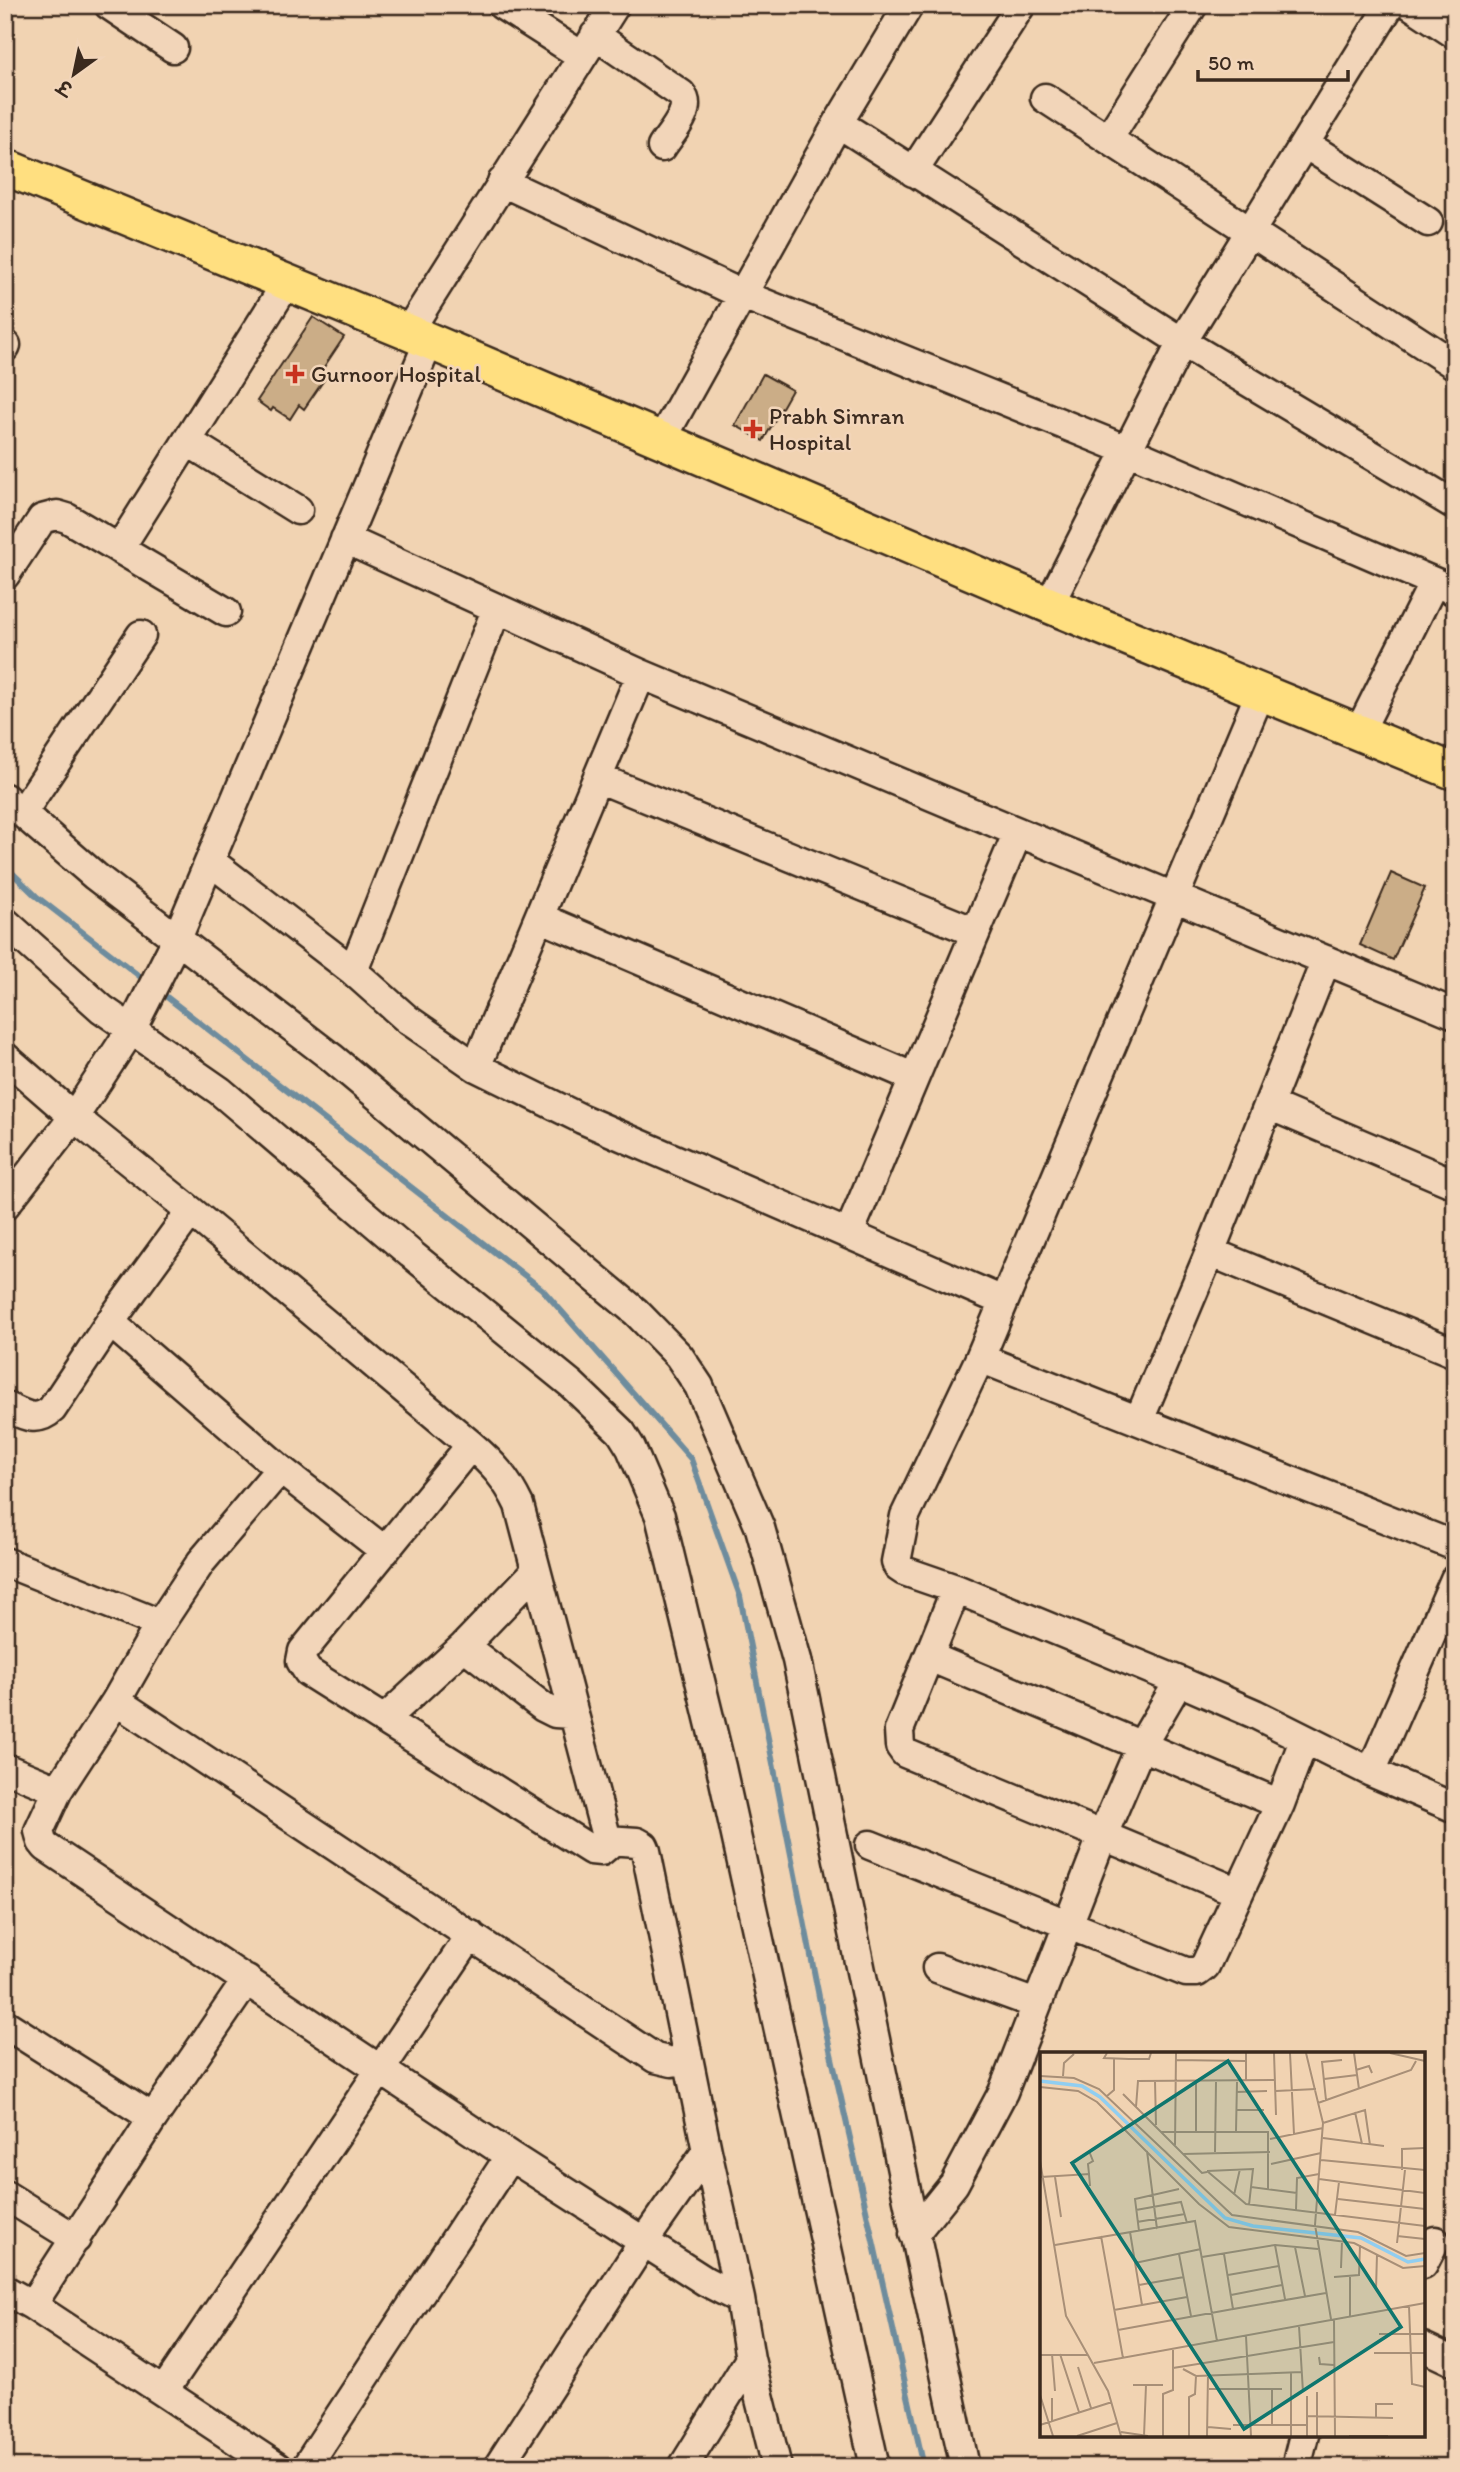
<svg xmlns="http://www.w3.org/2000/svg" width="1460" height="2472" viewBox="0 0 1460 2472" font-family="Itim,'Playpen Sans Deva',sans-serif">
<rect width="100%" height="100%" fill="#f1d3b2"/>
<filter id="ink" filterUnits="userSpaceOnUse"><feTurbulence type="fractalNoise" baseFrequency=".0143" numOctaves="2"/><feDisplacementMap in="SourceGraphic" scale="14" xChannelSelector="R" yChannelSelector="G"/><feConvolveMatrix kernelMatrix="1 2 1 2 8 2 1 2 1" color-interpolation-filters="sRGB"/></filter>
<g filter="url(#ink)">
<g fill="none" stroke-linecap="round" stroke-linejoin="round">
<path stroke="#6e8c9d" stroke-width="6" d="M 5,866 L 36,896 L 147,982
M 159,991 L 542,1289 L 691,1459 L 740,1596 L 825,2027 L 924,2467"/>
</g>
<path fill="#cbad87" stroke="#3b2a1e" stroke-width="2" d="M 313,317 L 344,337 L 322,370 L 328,374 L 304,409 L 299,405 L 290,419 L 273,408 L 271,411 L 257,401 Z
M 763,374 L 792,390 L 763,441 L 735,425 Z
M 1391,873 L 1425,888 L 1393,960 L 1360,945 Z"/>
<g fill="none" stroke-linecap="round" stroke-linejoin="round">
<defs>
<path id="minor" d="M 109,5 L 173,48
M 502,5 L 582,56
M 1411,5 L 1455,34
M 595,35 L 681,94 C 694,109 671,133 662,147
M 1045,98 L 1455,365
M 838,123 L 1182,342 L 1455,505
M 1108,139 L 1193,5
M 1305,144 L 1428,222
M 913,172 L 1021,5
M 502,182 L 741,294 L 1127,450 L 1455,591
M 408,332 L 615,5
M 5,347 L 6,345
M 662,439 L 838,123 L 909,5
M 187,441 L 298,510
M 345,539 L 641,674 L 1018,832 L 849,1233
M 119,549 L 286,284
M 5,575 L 42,519 L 57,515 L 67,518 L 226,612
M 1049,605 L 1182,342 L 1390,5
M 1261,691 L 980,1358 L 905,1516 L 896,1562 L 898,1567 L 904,1571 L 956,1589 L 1179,1681 L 1255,1714 L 1371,1772 L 1455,1808
M 1359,732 L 1434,582
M 598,778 L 975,932
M 5,798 L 95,876 L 331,1057 L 636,1312 L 679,1356 L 699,1386 L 760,1528 L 797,1660 L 908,2200 L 965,2467
M 22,813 L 141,635
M 1018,832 L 1455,1014
M 210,861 L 353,971 L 407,1019 L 476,1067 L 582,1119 L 1003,1301
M 539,917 L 913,1077
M 5,922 L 102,1009 L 220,1091 L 411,1254 L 571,1384 L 621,1432 L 631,1448 L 660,1516 L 721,1767 L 875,2467
M 353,971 L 497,608
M 5,1057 L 74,1117 L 191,1211 L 471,1445 C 494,1465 506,1478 519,1505 L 607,1840 L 607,1846 L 601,1851 L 591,1850 L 308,1672 L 301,1661 L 303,1651 L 471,1445
M 476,1067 L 641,674
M 1269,1105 L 1455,1184
M 5,1205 L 74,1117 L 131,1030 L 176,941 L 429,341
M 1210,1252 L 1455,1353
M 110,1322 L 280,1469 L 385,1551
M 980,1358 L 1455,1546
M 5,1406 C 22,1414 36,1424 52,1409 L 110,1322 L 191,1211
M 1139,1420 L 1210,1252 L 1326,960
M 280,1469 L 201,1562 L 160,1624 L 116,1701 L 58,1790 L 39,1831 L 42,1842 L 46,1847 L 510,2156 L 705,2281 L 740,2299
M 5,1562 L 160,1624
M 956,1589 L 899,1730 L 900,1746 L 905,1753 L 1238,1892
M 464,1646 L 543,1707 L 555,1713 L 572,1714
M 930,1657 L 1280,1804
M 116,1701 L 655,2058 L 672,2062 L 688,2058
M 384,1720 L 464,1646 L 536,1571
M 5,1768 L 58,1790
M 1371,1772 L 1455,1579
M 607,1840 L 637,1842 L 644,1846 L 646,1851 L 707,2151 L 740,2299 L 750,2359 L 777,2467
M 870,1845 L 1186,1972 L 1197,1972 L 1205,1966 L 1280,1804 L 1304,1740
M 937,1968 L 1036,2004
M 5,2024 L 153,2118
M 5,2195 L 76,2239
M 914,2234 L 954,2184 L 1003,2092 L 1102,1837 L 1141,1746 L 1179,1681
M 1423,2264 L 1435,2241
M 5,2290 L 32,2305 L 277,2467
M 32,2305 L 153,2118 L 247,1980
M 1423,2347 L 1455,2362
M 164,2391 L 471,1935
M 306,2467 L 510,2156
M 498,2467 L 644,2241 L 707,2151
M 683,2467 L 750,2359
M 1296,2467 L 1304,2435"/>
<path id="major" d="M 5,167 L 408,332 L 1049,605 L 1455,772"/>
</defs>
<use href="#minor" stroke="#3b2a1e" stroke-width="33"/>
<use href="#major" stroke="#3b2a1e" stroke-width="40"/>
<use href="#minor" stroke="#f2d5b9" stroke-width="28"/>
<use href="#major" stroke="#ffdf80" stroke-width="35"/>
</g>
</g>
<g fill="#c8321e" stroke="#f2d5b9" stroke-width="2.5">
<path d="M291.5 363.5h7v7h7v7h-7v7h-7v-7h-7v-7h7z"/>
<path d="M749.5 418.5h7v7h7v7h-7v7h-7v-7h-7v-7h7z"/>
</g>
<g text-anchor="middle" stroke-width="5" stroke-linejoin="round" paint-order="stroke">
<g font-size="23" fill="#3b2a1e" stroke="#f2d5b9" text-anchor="start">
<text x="311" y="382">Gurnoor Hospital</text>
<text x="769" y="424">Prabh Simran<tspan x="769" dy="26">Hospital</tspan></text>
</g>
</g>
<g transform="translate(1040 2052)">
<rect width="385" height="385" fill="#f1d3b2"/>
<path fill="none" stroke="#90cef1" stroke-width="3.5" d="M 0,29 L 42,34 L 60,45 L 185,166 L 213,174 L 321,186 L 368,210 L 385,207"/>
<path fill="none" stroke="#a88f77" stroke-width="2" d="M 67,1 L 64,6 L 89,7 L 109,7 L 111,1M 206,1 L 206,29M 234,1 L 236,63M 250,1 L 254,82M 266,1 L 283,71 L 275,173 L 291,267M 314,1 L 319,37M 350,1 L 385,9M 135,8 L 205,9M 316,18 L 329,14 L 332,21M 0,24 L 34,26 L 59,37 L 192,163 L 318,180 L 366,204 L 385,201M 23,24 L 24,11 L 34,2M 284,27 L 317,23M 115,29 L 116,73M 0,35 L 38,39 L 57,50 L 159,152 L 189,175 L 314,191 L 363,216 L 385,214M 236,39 L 276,37M 196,40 L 227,39M 83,42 L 162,121 L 167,120M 67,44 L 74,38 L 74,7M 286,48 L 282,10 L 302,8M 278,51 L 371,18 L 376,9M 96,55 L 98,29 L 234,28M 197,58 L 224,58M 315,60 L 322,92M 283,71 L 325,58 L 330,93M 156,79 L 156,29M 196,79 L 197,30M 121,80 L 228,80 L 228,137M 283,86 L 344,94M 230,87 L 283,76M 135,93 L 136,1M 49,99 L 53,109 L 48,112 L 49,122M 107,99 L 117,177M 175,100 L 176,30M 143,102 L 230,100M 281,108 L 385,118M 0,109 L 26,264 L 68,339 L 81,384M 231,112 L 281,101M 362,118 L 362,97 L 385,96M 167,119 L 206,152 L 385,174M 167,119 L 213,117 L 209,153M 1,125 L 49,122 L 50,134M 15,125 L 21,165M 279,127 L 385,141M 211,135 L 257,141M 194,143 L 200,117M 298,147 L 385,157M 96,158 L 141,150 L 147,171M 256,158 L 257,126 L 279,122M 295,163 L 299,130M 97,170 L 145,162M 99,179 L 95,147 L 139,137M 90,180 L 102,253M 61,184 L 83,306M 357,184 L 385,187M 357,191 L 365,118M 15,193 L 155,169 L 177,289M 235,193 L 245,247M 255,195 L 265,244M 139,202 L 151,264M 184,202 L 193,257 L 286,241M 162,205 L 235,193 L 278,197M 95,211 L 161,197M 301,216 L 302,189M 188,223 L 239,214M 310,224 L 310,264M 294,225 L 319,223 L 320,193M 99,233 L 144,225M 336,238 L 337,202M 191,243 L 242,233M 369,254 L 372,332 L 385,335M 74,258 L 147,245M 294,268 L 295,384M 259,274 L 263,340M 78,278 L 193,257M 339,282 L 385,282M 206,284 L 211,384M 334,301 L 385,301M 12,302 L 15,339M 20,302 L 39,360M 0,303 L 48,303M 279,305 L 280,312 L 294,313M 54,311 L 385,251M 38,315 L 51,356M 133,316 L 294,290M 143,317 L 156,324 L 262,320M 93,333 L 123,333M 169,337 L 242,337M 232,337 L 232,373M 277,340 L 277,384M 0,343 L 13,384M 267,344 L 267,384M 12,346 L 12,369M 267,364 L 353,366M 336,366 L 336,352 L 353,352M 0,373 L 72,350M 193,373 L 267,373M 168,375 L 191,377M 81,380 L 108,384M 37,384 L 77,371M 104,384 L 106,333M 123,384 L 123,342 L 133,338 L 133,298M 149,384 L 149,345 L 155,342 L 156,324M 167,384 L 168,322M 251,384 L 251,320M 309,384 L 348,384"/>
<path fill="#0f766e" fill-opacity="0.15" stroke="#0f766e" stroke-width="3.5" d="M 188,9 L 361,275 L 204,377 L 32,111 Z"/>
<rect width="385" height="385" fill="none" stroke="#3b2a1e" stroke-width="3.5"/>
</g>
<rect width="1460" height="2472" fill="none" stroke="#f2d5b9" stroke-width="28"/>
<rect x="14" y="14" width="1432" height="2444" fill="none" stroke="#3b2a1e" stroke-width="2.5" filter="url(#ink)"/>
<g transform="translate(74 74) rotate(213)" stroke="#f2d5b9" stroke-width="5" paint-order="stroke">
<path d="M0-5L12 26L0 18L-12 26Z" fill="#3b2a1e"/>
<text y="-10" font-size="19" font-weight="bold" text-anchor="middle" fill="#3b2a1e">उ</text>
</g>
<path d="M1198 70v10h150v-10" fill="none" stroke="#3b2a1e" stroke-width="3.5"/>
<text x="1208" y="70" font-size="21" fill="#3b2a1e" stroke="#f2d5b9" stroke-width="5" paint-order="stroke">50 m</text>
</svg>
